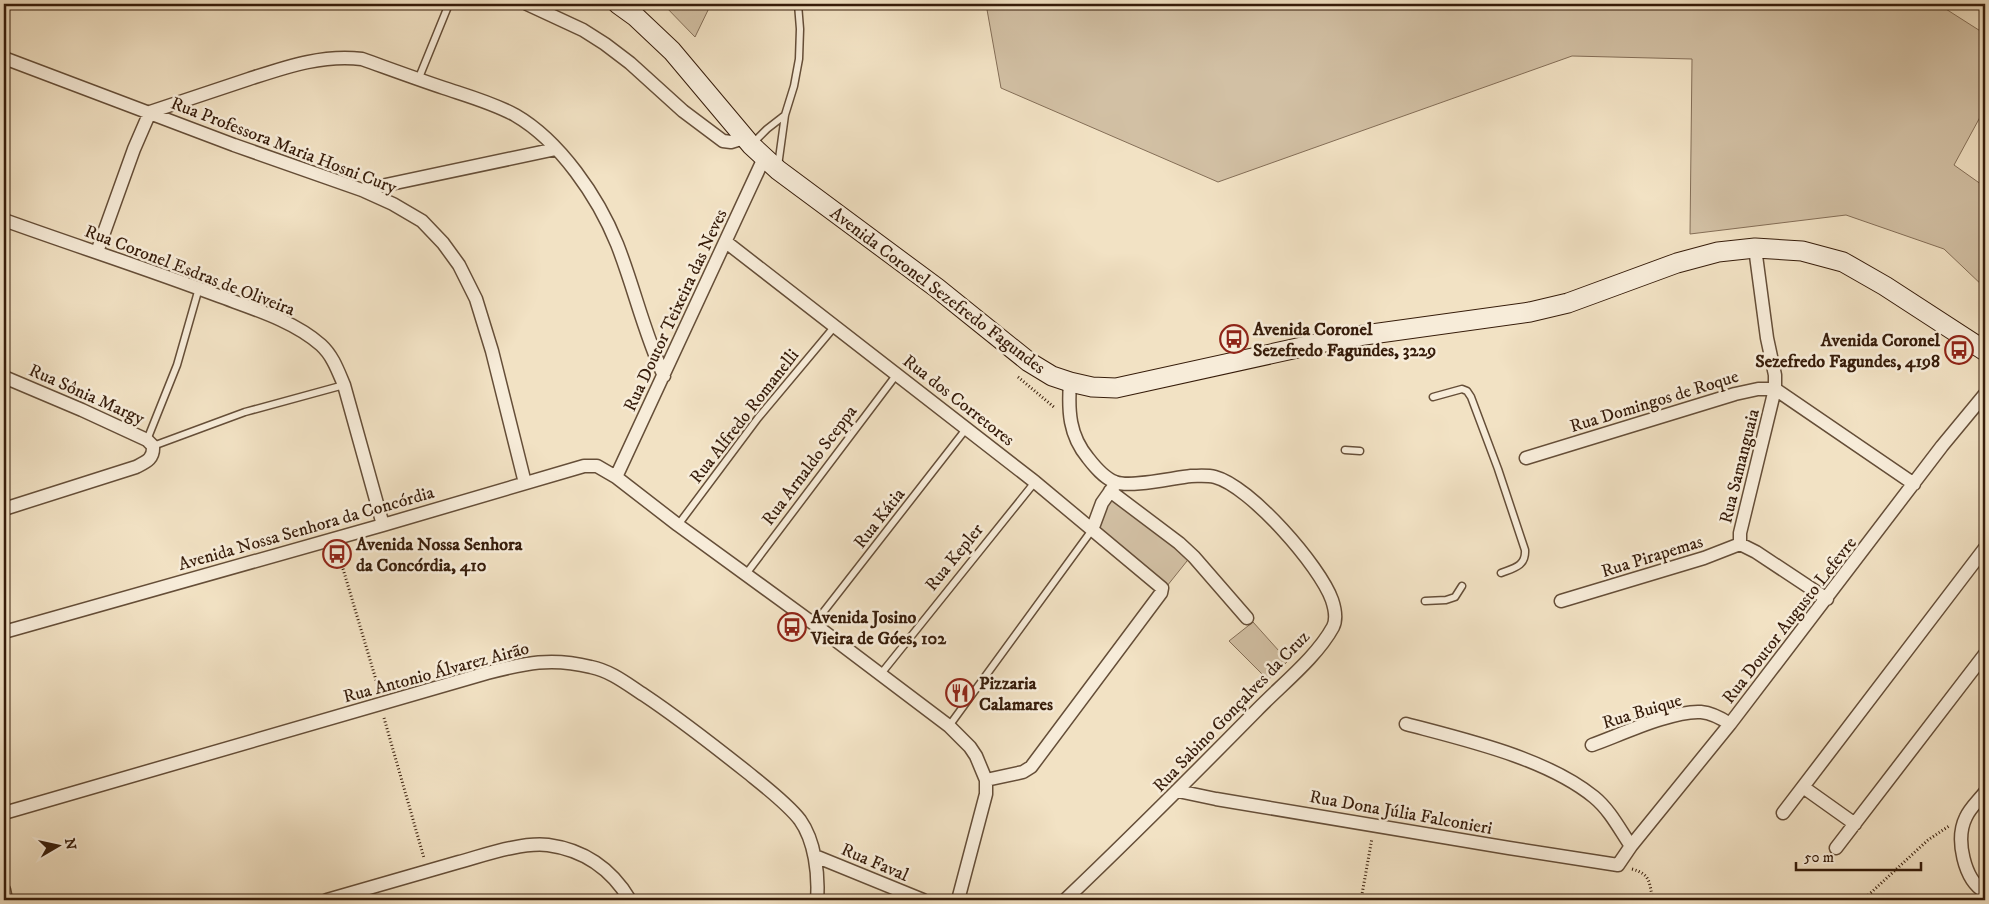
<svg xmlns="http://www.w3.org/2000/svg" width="1989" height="904" viewBox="0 0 1989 904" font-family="'IM FELL DW Pica',serif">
<rect width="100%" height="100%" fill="#f2e2c4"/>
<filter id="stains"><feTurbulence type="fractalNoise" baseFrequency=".004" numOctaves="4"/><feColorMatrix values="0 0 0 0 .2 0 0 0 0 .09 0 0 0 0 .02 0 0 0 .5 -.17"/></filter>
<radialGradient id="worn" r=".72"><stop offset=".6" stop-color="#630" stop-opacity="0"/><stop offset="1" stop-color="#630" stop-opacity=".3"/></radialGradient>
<path fill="#d2c0a4" stroke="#846e57" d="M 663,4 L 711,4 L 695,37 Z
M 986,4 L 1938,4 L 1985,34 L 1985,108 L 1954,165 L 1985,187 L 1985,288 L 1944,249 L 1846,215 L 1690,234 L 1692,59 L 1572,56 L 1218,182 L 1001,88 Z
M 1114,496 L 1191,556 L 1167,586 L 1097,529 L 1106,506 Z
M 1253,622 L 1288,661 L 1268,680 L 1229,641 Z"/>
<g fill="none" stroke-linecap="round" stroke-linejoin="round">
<defs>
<path id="service" d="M 418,80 L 449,4
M 752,144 L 767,129 L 785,115
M 778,166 L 785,115 L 794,86 L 799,59 L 800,29 L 798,4
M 1433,397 L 1462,389 L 1467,391 L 1471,397 L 1498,469 L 1525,550 C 1526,566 1514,568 1501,573
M 147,440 L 177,365 L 199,288
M 153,446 L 245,412 L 344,385
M 1345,450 L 1360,451
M 678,525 L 758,418 L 835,326
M 746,574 L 897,374
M 1425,601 L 1446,600 L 1455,597 L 1462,586
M 814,624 L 966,429
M 880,675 L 1035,482
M 949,726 L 1092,530"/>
<path id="minor" d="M 527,4 L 583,30 L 605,44 L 630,63 L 683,111 L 723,141 L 731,142 L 744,138
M 4,58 L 234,145 L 362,190 L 393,204 L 422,221 L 443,243 L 459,265 L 476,299 L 492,351 L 525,483
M 362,190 L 556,149
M 4,220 C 76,246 148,269 219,296 C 254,309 294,321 321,345 C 333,356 338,371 344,385 L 383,525
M 726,242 L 1035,482 L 1162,588 L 1161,593 L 1031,767 L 1023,772 L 986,780
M 97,252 L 134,149 L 150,112 C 183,101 216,90 249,79 C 286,67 323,54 362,59 C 390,69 417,79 444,88 C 468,96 493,103 515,115 C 560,141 598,197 617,244 C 634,287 644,333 664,376
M 4,377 L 82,410 L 147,440 L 153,446 C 154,459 146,462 136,467 L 4,509
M 1526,458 L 1735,394 L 1758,389 L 1775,389 L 1914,484
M 616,477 L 764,158
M 1110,491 L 1179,543 L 1194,557 L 1247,618
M 1092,530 L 1102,503 L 1114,486
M 1740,544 L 1740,533 L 1775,389 L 1775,375 L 1767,338 L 1755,248
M 1561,601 L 1704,558 L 1740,544 L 1756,552 L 1827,599
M 4,632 L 383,525 L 584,466 L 597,466 L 616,477 L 678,525 L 814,624 L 949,726 L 970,747 L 976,756 L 986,780 L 986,794 L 958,900
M 1406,724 C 1466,740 1546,758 1594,797 C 1610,810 1620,830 1631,846
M 1592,745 C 1620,735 1673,710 1701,712 C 1712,713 1721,718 1730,724
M 1803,787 L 1855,824
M 1178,791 L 1216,799 L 1509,848 L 1618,865 L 1631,846 L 1730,724 L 1942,446 L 1985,394
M 1985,792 C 1979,800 1970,808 1966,817 C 1955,839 1964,880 1985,892
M 4,813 L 487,673 C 526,663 551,657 591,667 C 611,671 627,684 644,695 C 680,719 713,745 747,772 C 763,785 788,804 800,820 C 815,841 819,875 817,900
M 1783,813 L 1985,548
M 1836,848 L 1985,654
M 815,856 L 923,900
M 4,890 L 6,900
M 327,900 C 371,887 415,875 459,862 C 485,855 521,842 548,845 C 585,850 612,870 630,900
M 1065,900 C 1130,838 1194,774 1257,710 C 1281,685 1316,658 1333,627 C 1337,619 1335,609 1332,600 C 1320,566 1250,486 1215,477 C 1207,475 1199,476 1191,476 C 1172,478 1130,488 1115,482 C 1104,478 1095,467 1088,458 C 1069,435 1068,411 1070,382"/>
<path id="secondary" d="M 618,4 L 636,17 L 672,51 L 751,145 L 778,170 L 937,288 L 1029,362 L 1052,376 L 1070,382 L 1092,387 L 1116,388 L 1343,338 L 1530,312 L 1568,303 L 1677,263 L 1718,252 L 1755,248 L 1802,251 L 1843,262 L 1885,286 L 1985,351"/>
</defs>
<use href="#service" stroke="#654e38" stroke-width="9"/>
<use href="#minor" stroke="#654e38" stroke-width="15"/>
<use href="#secondary" stroke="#361c0a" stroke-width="21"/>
<path stroke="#361c0a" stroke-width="3" stroke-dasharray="1 2.5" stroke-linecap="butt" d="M 1018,377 L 1055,408
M 338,552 L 379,690
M 384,718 L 424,858
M 1632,869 C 1651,874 1649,883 1653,900
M 1361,900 L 1372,838
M 1863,900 L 1928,840 L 1949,826"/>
<use href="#service" stroke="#f7ecd9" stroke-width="6"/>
<use href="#minor" stroke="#f7ecd9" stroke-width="12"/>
<use href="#secondary" stroke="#f7ecd9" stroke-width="19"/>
</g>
<defs>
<symbol id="bus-ring" viewBox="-11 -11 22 22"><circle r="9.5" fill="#f7ecd9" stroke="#8f2418" stroke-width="1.5"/><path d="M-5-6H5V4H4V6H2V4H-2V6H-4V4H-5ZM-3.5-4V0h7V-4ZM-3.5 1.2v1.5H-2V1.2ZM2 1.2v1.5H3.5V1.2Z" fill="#8f2418"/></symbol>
<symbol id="restaurant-ring" viewBox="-11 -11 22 22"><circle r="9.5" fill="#f7ecd9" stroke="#8f2418" stroke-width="1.5"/><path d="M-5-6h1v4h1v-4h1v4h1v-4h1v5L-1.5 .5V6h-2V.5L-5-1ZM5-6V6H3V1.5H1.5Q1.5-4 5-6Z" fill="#8f2418"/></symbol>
</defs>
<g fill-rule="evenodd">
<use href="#bus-ring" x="1218" y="323" width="32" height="32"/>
<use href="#bus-ring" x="1943" y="334" width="32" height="32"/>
<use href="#bus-ring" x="321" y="538" width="32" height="32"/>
<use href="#bus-ring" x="776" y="611" width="32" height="32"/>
<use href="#restaurant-ring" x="944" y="677" width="32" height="32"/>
</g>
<g text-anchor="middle" stroke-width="5" stroke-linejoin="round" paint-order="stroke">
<g font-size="18" fill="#361c0a" stroke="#f7ecd9">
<text transform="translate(284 145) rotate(21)" y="6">Rua Professora Maria Hosni Cury</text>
<text transform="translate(190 270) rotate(21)" y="6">Rua Coronel Esdras de Oliveira</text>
<text transform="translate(938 290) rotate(37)" y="6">Avenida Coronel Sezefredo Fagundes</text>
<text transform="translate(675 310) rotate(-65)" y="6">Rua Doutor Teixeira das Neves</text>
<text transform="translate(87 394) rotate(24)" y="6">Rua Sônia Margy</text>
<text transform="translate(959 400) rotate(38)" y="6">Rua dos Corretores</text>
<text transform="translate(1654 401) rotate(-17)" y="6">Rua Domingos de Roque</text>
<text transform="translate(744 416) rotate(-52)" y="6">Rua Alfredo Romanelli</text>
<text transform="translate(809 465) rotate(-53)" y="6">Rua Arnaldo Sceppa</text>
<text transform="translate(1739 466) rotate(-76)" y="6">Rua Samanguaia</text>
<text transform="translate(879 518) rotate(-52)" y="6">Rua Kátia</text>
<text transform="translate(306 528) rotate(-16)" y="6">Avenida Nossa Senhora da Concórdia</text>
<text transform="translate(1652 556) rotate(-17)" y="6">Rua Pirapemas</text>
<text transform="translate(954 557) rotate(-51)" y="6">Rua Kepler</text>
<text transform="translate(1789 620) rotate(-52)" y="6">Rua Doutor Augusto Lefevre</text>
<text transform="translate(436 672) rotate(-15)" y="6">Rua Antonio Álvarez Airão</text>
<text transform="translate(1231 711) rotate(-46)" y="6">Rua Sabino Gonçalves da Cruz</text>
<text transform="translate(1642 711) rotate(-17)" y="6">Rua Buique</text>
<text transform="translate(1401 812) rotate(10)" y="6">Rua Dona Júlia Falconieri</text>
<text transform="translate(875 862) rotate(23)" y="6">Rua Faval</text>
</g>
<g font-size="18" font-weight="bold" fill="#361c0a" stroke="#f7ecd9" text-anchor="start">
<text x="1253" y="335">Avenida Coronel<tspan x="1253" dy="21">Sezefredo Fagundes, 3229</tspan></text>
<text x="1940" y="346" text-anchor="end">Avenida Coronel<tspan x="1940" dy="21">Sezefredo Fagundes, 4198</tspan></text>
<text x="356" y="550">Avenida Nossa Senhora<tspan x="356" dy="21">da Concórdia, 410</tspan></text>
<text x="811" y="623">Avenida Josino<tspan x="811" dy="21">Vieira de Góes, 102</tspan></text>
<text x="979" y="689">Pizzaria<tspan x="979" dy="21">Calamares</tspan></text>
</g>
</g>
<rect width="1989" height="904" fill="none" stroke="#f2e2c4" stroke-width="20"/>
<rect x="5" y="5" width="1979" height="894" fill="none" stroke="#361c0a" stroke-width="2.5"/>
<rect x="10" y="10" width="1969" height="884" fill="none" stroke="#361c0a"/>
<g transform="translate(58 846) rotate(81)" stroke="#f7ecd9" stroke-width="4" paint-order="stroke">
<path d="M0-4L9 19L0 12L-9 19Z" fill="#361c0a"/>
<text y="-8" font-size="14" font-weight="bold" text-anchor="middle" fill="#361c0a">N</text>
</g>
<path d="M1796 862v8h125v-8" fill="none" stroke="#361c0a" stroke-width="2.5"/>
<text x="1804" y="862" font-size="15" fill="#361c0a" stroke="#f7ecd9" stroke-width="4" paint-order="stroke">50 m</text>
<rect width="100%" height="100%" filter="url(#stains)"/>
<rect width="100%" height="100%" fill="url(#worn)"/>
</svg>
